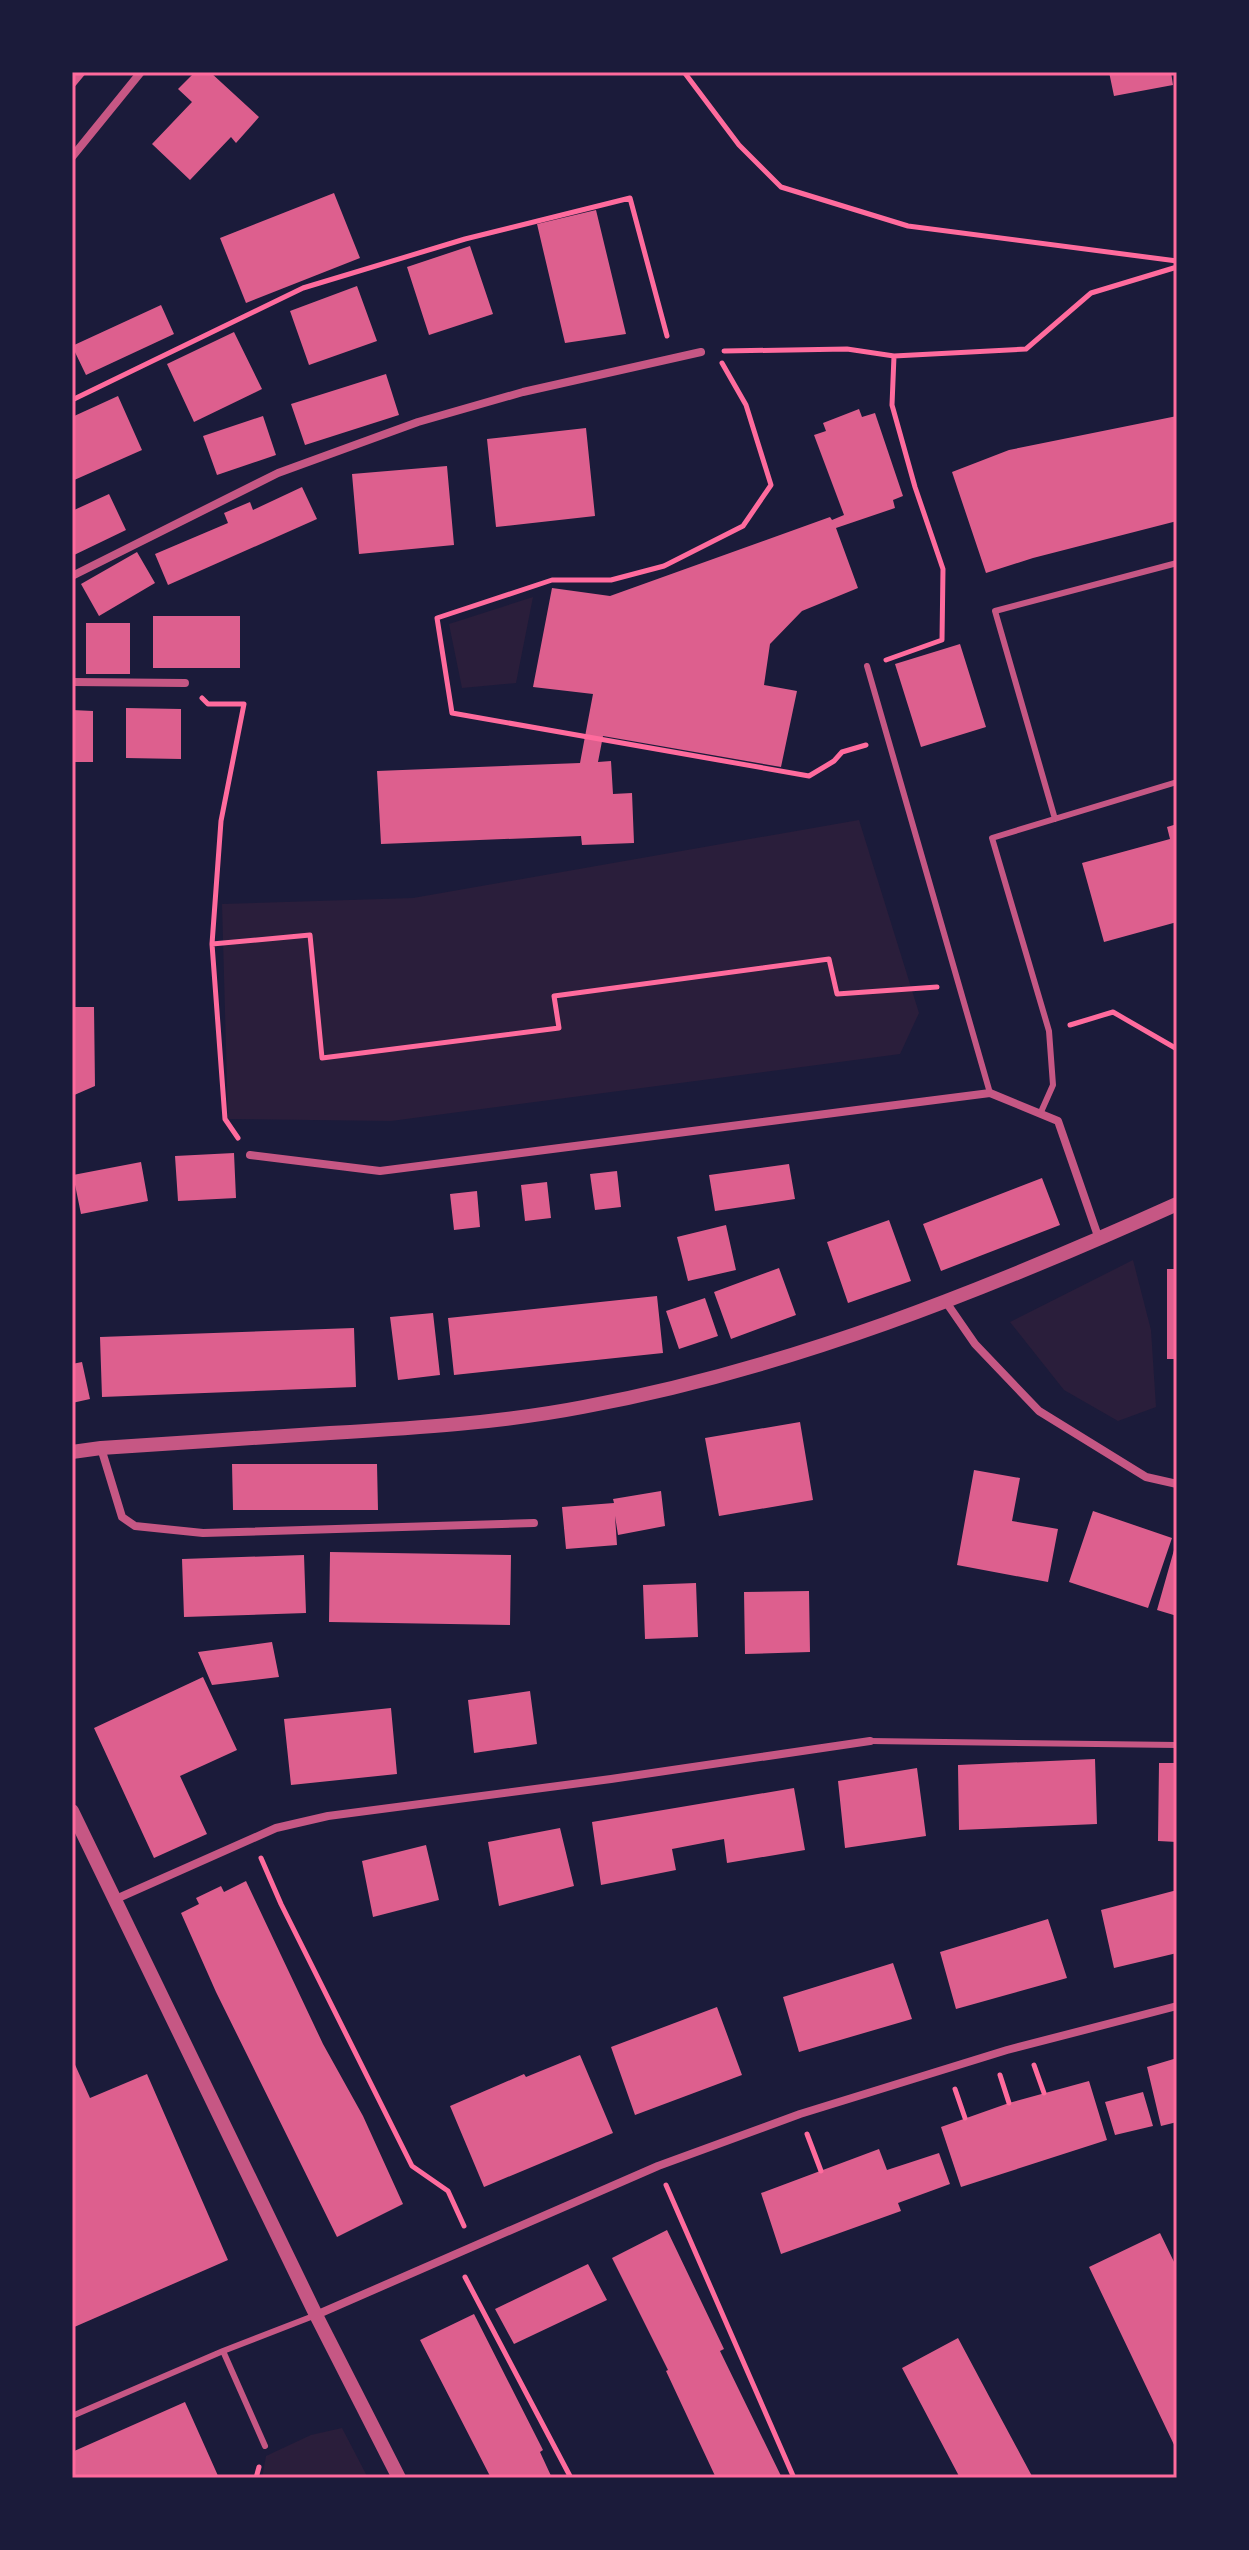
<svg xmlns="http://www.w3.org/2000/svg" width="1249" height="2550" viewBox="0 0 1249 2550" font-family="Manrope,sans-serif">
<rect width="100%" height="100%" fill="#1b1b3a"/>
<path fill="#2a1e3b" d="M 533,597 L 516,683 L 462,688 L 449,624 Z
M 859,820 L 919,1013 L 900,1054 L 391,1121 L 228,1119 L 222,904 L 413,898 Z
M 1133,1260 L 1151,1330 L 1156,1407 L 1118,1421 L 1064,1390 L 1010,1322 Z
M 342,2428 L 368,2478 L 262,2478 L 266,2456 L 311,2435 Z"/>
<path fill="#dd5f8e" d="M 72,72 L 87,72 L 72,90 Z
M 195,72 L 210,72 L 259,117 L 236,143 L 231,137 L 190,180 L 152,144 L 192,102 L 178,89 Z
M 1109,72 L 1171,72 L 1173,85 L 1114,96 Z
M 334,193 L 360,258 L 246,303 L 220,238 Z
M 596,210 L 626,334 L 565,343 L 537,224 Z
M 470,246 L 493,314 L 429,335 L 407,267 Z
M 357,286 L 377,341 L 309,365 L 290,311 Z
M 161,305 L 174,334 L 86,375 L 72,346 Z
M 234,332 L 262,389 L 194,422 L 167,364 Z
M 386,374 L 399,415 L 305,445 L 291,404 Z
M 118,396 L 142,450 L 72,481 L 72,417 Z
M 859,409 L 862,417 L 875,413 L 903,496 L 893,500 L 895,508 L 836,528 L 858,588 L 802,611 L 770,644 L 764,685 L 797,691 L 781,767 L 603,736 L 598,762 L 611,761 L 613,794 L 632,793 L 634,843 L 582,845 L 581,836 L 381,844 L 377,771 L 580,763 L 593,694 L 533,687 L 552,588 L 610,596 L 830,517 L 832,520 L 844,515 L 814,435 L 826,431 L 823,423 Z
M 263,416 L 276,455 L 217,475 L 203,436 Z
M 1177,416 L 1177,521 L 1033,558 L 986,573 L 952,472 L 1009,450 Z
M 586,428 L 595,516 L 496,527 L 487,439 Z
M 447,466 L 454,545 L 359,554 L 352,474 Z
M 302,487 L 317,519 L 168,585 L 155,554 L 228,523 L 224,513 L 250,502 L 253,510 Z
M 109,494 L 126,530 L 72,556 L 72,511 Z
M 137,552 L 155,583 L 99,616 L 81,584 Z
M 153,616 L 240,616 L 240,668 L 153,668 Z
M 86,623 L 130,623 L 130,674 L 86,674 Z
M 960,644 L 986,727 L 921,747 L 895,664 Z
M 126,708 L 181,709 L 181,759 L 126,758 Z
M 72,710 L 93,711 L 93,762 L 72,762 Z
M 1177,824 L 1177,922 L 1104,942 L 1082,863 L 1170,839 L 1167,827 Z
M 72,1007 L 94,1007 L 95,1086 L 72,1096 Z
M 234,1153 L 236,1198 L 178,1201 L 175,1156 Z
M 141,1162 L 148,1201 L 81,1214 L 73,1175 Z
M 789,1164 L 795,1199 L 715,1211 L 709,1175 Z
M 617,1171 L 621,1207 L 595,1210 L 590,1174 Z
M 1042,1178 L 1060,1225 L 941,1271 L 923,1224 Z
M 547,1182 L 551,1218 L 525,1221 L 521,1185 Z
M 477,1191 L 480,1227 L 454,1230 L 450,1194 Z
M 889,1220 L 911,1281 L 848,1303 L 827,1242 Z
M 726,1225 L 736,1270 L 688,1281 L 677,1237 Z
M 779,1268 L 796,1315 L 731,1339 L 714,1292 Z
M 1167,1269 L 1177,1269 L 1177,1359 L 1167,1359 Z
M 657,1296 L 663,1353 L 454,1375 L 448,1318 Z
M 705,1298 L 718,1336 L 679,1349 L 666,1311 Z
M 433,1313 L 440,1375 L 398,1380 L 390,1317 Z
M 354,1328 L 356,1387 L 102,1397 L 100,1337 Z
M 82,1362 L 90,1399 L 72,1403 L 72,1364 Z
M 800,1422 L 813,1500 L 719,1516 L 705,1438 Z
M 232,1464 L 377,1464 L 378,1510 L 233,1510 Z
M 974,1470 L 1020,1478 L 1012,1521 L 1058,1529 L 1048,1582 L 957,1565 Z
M 661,1491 L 665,1526 L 618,1535 L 615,1516 L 617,1545 L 566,1549 L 562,1507 L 614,1503 L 613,1499 Z
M 1093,1511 L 1172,1538 L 1148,1608 L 1069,1582 Z
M 1176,1543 L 1177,1543 L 1177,1616 L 1157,1610 Z
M 330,1552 L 511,1555 L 510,1625 L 329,1622 Z
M 304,1555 L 306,1613 L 184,1617 L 182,1559 Z
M 696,1583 L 698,1637 L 645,1639 L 643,1585 Z
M 809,1591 L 810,1652 L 745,1654 L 744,1592 Z
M 272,1642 L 279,1677 L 212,1685 L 198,1652 Z
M 203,1677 L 237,1750 L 180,1776 L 207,1834 L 154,1858 L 94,1728 Z
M 530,1691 L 537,1744 L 474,1753 L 468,1700 Z
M 391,1708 L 397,1774 L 291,1785 L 284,1719 Z
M 1095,1759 L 1097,1824 L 959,1830 L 958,1765 Z
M 1159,1763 L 1177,1763 L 1177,1842 L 1158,1841 Z
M 917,1768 L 926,1836 L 845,1848 L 838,1781 Z
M 794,1788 L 805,1850 L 727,1863 L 724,1839 L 672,1849 L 676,1870 L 601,1885 L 592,1822 Z
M 560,1828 L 574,1886 L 499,1906 L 488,1842 Z
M 426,1845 L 439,1900 L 373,1917 L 362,1861 Z
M 246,1881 L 323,2044 L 363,2116 L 403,2204 L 337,2237 L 216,1992 L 181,1913 L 199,1904 L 196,1898 L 221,1886 L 224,1892 Z
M 1177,1890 L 1177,1953 L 1114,1968 L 1101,1910 Z
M 1048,1919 L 1067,1978 L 956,2009 L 940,1952 Z
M 893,1963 L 912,2019 L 799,2052 L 783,1997 Z
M 717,2007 L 742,2075 L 635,2115 L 611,2047 Z
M 580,2055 L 613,2133 L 484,2187 L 450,2106 L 524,2074 L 526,2077 Z
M 72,2058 L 90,2098 L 147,2074 L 228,2260 L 72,2328 Z
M 1177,2058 L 1177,2122 L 1161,2126 L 1147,2067 Z
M 1089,2081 L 1107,2140 L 961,2187 L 941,2127 L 1009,2103 Z
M 1143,2092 L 1153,2126 L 1115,2135 L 1105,2102 Z
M 879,2149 L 887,2170 L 939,2153 L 950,2184 L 898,2203 L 901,2211 L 781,2254 L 761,2193 Z
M 667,2230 L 724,2349 L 720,2351 L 782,2478 L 716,2478 L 666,2371 L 668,2370 L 612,2258 Z
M 1160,2233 L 1177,2268 L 1177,2451 L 1089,2267 Z
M 588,2264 L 607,2300 L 514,2344 L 495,2309 Z
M 474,2314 L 543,2450 L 540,2452 L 552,2478 L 491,2478 L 420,2340 Z
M 958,2338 L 990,2398 L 1033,2478 L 960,2478 L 902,2368 Z
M 185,2402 L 219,2478 L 72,2478 L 72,2452 Z"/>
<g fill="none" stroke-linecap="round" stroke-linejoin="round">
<path stroke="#ff6b9d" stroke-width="5" d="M 684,72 L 739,145 L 781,187 L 908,226 L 1177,261
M 724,351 L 847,349 L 894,356 L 1026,349 L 1091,293 L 1177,267
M 722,363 L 746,405 L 771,485 L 743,526 L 664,566 L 611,580 L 552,580 L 437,618 L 452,713 L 809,776 L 834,761 L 842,752 L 866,745
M 72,400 L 303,288 L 465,239 L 630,198 L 667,336
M 886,660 L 942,640 L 943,569 L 915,487 L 892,405 L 894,356
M 202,698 L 208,704 L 244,704 L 221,821 L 212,944 L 225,1119 L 238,1138
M 212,944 L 310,935 L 322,1058 L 559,1028 L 554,996 L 829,959 L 837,994 L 937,987
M 1070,1025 L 1113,1012 L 1177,1049
M 261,1858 L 281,1904 L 412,2166 L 448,2191 L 464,2226
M 1034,2065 L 1044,2093
M 1000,2075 L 1009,2103
M 955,2089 L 965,2118
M 807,2134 L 821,2171
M 666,2185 L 794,2478
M 465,2277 L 571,2478
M 256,2478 L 259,2467"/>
<path stroke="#c65784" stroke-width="6" d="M 867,666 L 990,1093
M 1055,819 L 995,611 L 1177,563
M 1041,1112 L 1053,1085 L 1049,1031 L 992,838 L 1177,782
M 870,1741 L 1177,1745
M 223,2351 L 265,2446
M 72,2416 L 223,2351 L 316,2315"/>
<path stroke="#c65784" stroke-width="8" d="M 72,157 L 141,72
M 72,576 L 278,473 L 418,422 L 523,392 L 701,352
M 72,682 L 185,683
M 250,1155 L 380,1171 L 990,1093 L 1058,1121 L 1099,1239
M 946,1302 L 975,1344 L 1039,1411 L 1146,1477 L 1177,1484
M 101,1448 L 122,1517 L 135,1526 L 203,1533 L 534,1523
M 116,1899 L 276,1828 L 328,1816 L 611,1779 L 870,1741
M 316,2315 L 658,2166 L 800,2114 L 1007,2050 L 1177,2006"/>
<path stroke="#c65784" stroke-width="14" d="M 72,1452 L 101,1448 C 177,1443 254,1438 330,1433 C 415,1428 500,1423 583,1407 C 789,1369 986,1290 1177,1204
M 72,1811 L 316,2315 L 399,2478"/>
</g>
<rect width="1249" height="2550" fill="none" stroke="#1b1b3a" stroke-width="148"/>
<rect x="74" y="74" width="1101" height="2402" fill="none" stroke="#ff6b9d" stroke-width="3"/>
</svg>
